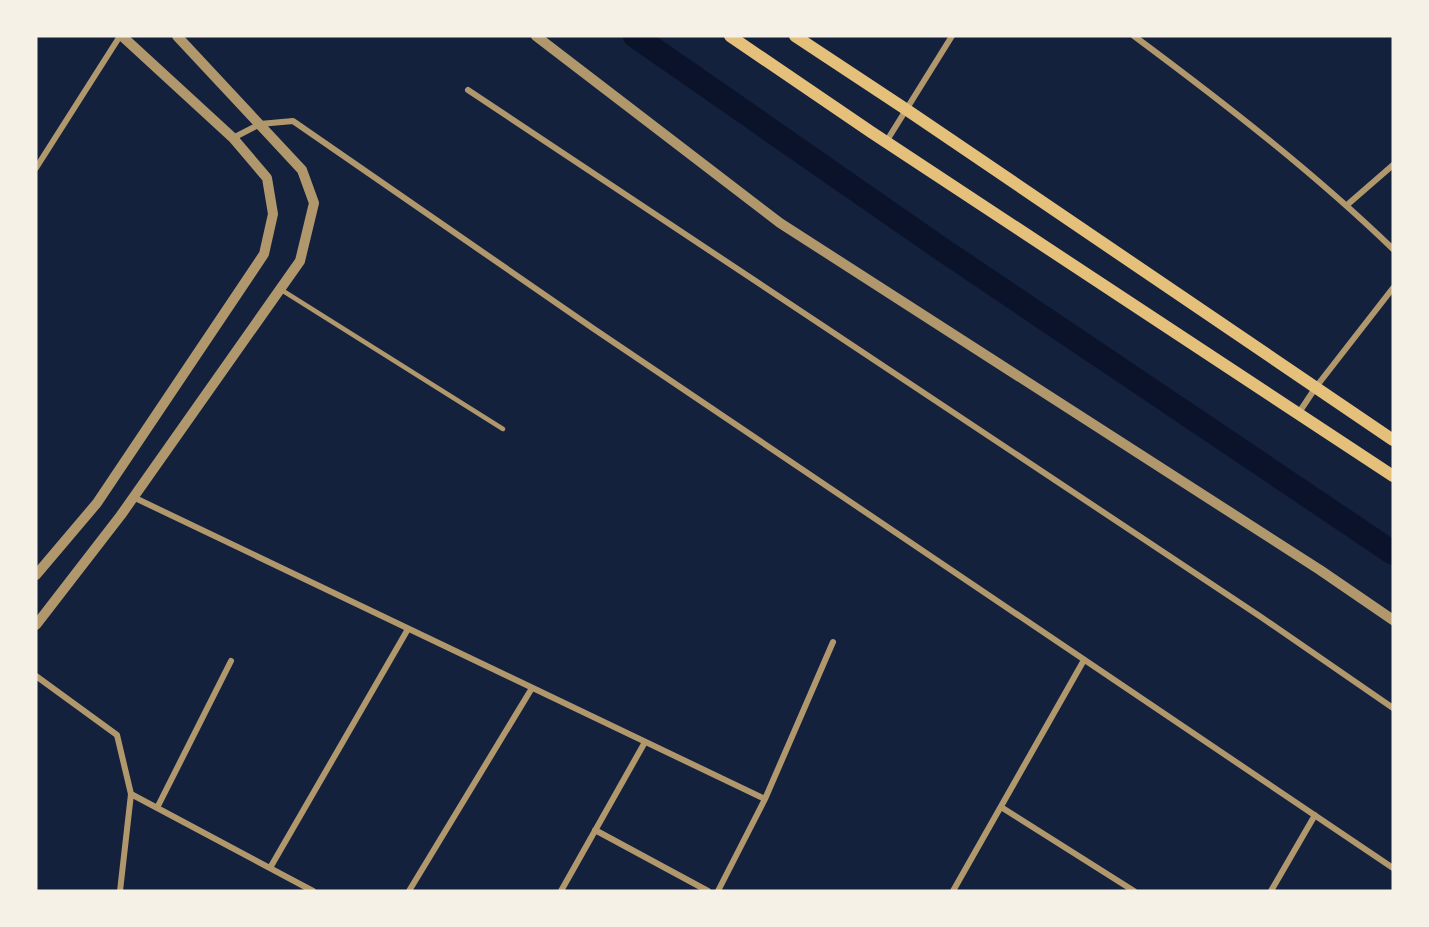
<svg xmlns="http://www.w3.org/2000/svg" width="1429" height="927" viewBox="0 0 1429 927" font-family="Commissioner,sans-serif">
<rect width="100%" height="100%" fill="#14213d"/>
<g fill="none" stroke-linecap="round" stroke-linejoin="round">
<path stroke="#0b132b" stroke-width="24" d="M 635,36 L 940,248 L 1393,553"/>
<path stroke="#b1986c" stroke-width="4.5" d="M 280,289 L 503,429"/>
<path stroke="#b1986c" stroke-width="6" d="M 1134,36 C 1224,103 1312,171 1393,249
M 468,90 L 1261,617 L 1393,708
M 233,138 L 260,124 L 293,121 L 594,329 L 1393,868
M 886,142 L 952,36
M 36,168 L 120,36
M 1347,205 L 1393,165
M 1298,414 L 1316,387 L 1393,288
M 133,497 L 765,799
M 36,676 L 117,735 L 131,794 L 120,891
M 131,794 L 313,891
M 1001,807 L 1134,891
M 157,808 L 231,661
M 595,830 L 708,891
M 270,868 L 408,629
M 409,891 L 532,688
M 561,891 L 645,742
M 718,891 L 765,799 L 833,642
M 953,891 L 1084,660
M 1271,891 L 1315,815"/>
<path stroke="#b1986c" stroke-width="10" d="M 536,36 L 780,223 L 1320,570 L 1393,620
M 36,575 L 97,503 L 264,254 L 273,214 L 267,178 L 233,138 L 122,36
M 36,625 L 121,515 L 300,261 L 314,203 L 302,170 L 177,36"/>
<path stroke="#e5c07b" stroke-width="12" d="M 730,36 L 871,132 L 1393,476
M 795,36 L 907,110 L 1393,440"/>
</g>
<rect width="1429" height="927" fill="none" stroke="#f6f1e7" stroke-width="75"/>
</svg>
